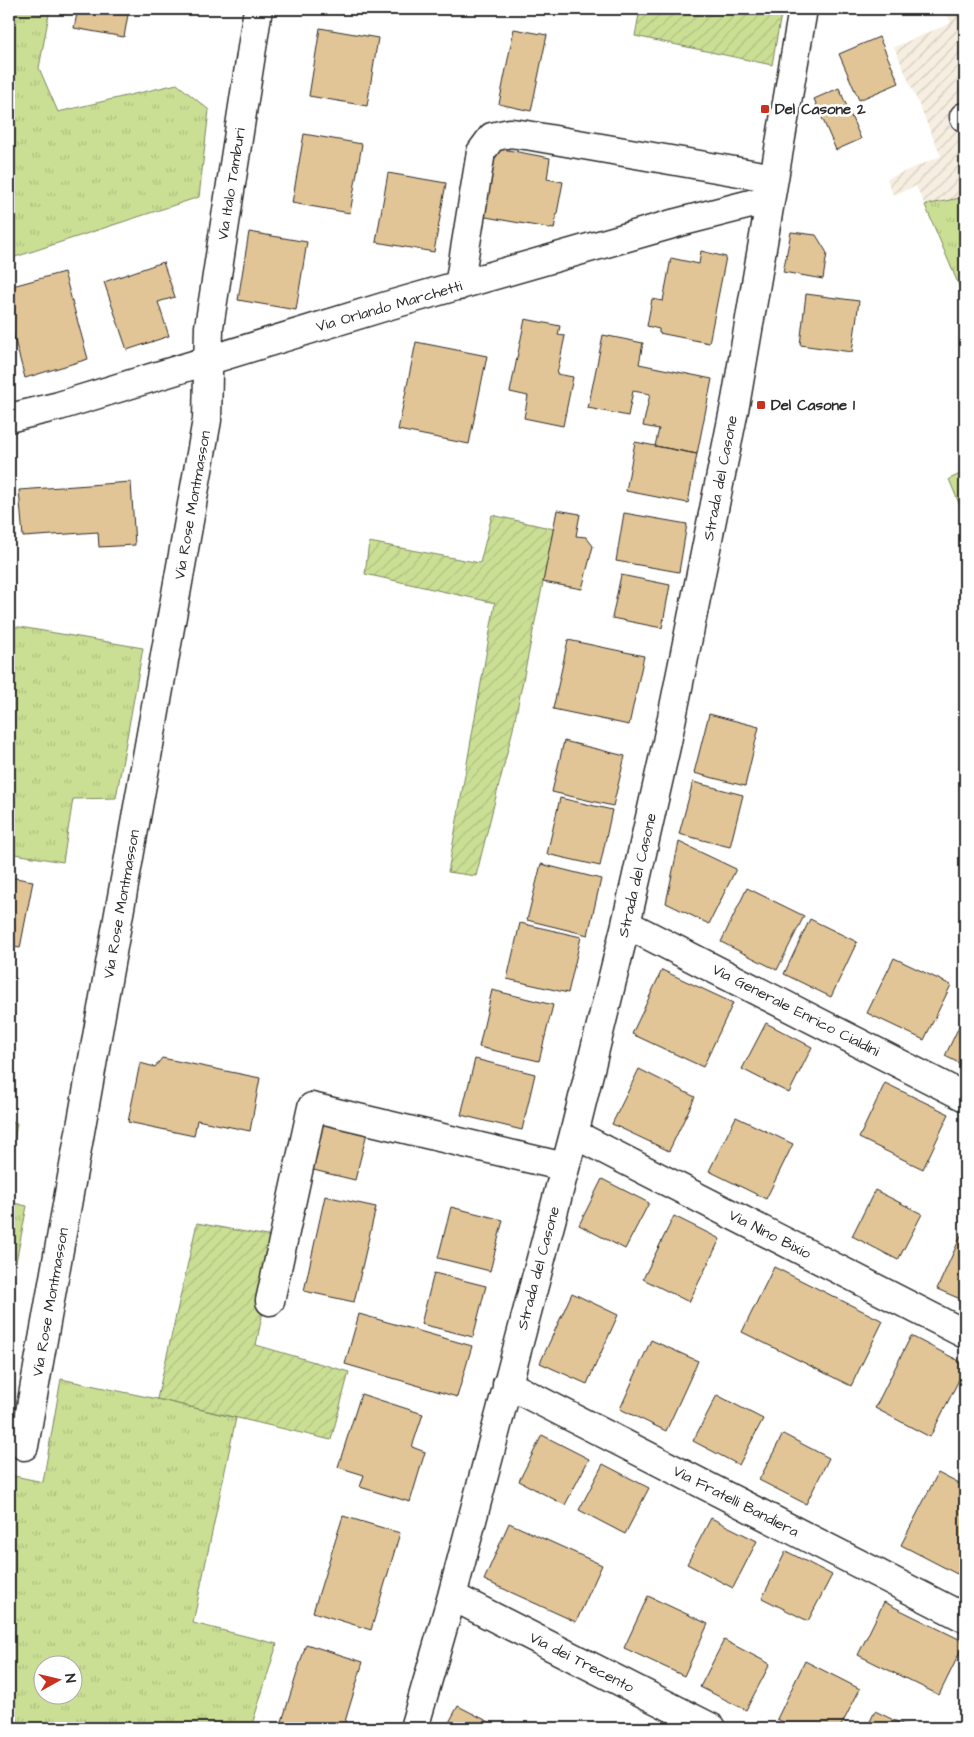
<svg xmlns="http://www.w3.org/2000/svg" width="974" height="1737" viewBox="0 0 974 1737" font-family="'Architects Daughter',sans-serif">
<defs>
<pattern id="industrial-furrows" width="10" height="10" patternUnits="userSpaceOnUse" patternTransform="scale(1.25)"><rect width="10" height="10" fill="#f6eee0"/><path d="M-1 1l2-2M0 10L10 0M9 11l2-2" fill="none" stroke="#d3ccc0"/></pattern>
<pattern id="grass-tufts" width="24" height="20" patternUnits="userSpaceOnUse" patternTransform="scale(1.25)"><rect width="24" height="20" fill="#cbdf94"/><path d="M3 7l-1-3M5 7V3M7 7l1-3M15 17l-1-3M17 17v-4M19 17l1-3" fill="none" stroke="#aec080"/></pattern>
<pattern id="garden-furrows" width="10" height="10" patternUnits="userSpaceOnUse" patternTransform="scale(1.25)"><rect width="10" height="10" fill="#cbdf94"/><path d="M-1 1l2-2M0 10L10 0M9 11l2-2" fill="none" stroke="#aec080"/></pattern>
</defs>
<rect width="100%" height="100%" fill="#fff"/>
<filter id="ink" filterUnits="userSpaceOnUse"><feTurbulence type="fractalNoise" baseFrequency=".02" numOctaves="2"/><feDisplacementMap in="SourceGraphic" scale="10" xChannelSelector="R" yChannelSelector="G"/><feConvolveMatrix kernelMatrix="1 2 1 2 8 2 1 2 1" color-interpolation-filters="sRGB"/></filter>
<g filter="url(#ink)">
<path fill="url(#industrial-furrows)" d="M 945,9 L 965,9 L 965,197 L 925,205 L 916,186 L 893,195 L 887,179 L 941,156 L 894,47 L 951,23 Z"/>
<path fill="url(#grass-tufts)" stroke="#7b8560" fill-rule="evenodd" d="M 9,9 L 50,9 L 39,68 L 58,112 L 177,84 L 209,110 L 199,197 L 9,259 Z
M 965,197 L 965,300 L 925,205 Z
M 965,472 L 965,518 L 949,479 Z
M 9,627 L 20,627 L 143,648 L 116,798 L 73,799 L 63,862 L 9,853 Z
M 9,1122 L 17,1123 L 9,1169 Z
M 9,1202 L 27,1206 L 16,1262 L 9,1261 Z
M 61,1379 L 157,1399 L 236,1418 L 193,1623 L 277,1644 L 251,1728 L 9,1728 L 9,1475 L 43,1482 ZM 42,1664 L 72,1664 L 72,1694 L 42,1694 Z"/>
<path fill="url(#garden-furrows)" stroke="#7b8560" d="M 640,9 L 782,9 L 772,65 L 635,36 Z
M 492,515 L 554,529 L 513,729 L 476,876 L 448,872 L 495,603 L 365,574 L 369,542 L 480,563 Z
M 197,1223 L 278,1238 L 256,1345 L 349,1372 L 331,1440 L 157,1399 Z"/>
<path fill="#e2c596" stroke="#2b2b2b" d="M 78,9 L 129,9 L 124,37 L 74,28 Z
M 320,28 L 378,38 L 367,106 L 309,96 Z
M 514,29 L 547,35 L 531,111 L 499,104 Z
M 879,37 L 899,83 L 859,100 L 839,54 Z
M 839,88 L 861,139 L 836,150 L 814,99 Z
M 304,134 L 362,144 L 350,213 L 292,203 Z
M 492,147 L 550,158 L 547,179 L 563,182 L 554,229 L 480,216 Z
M 388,173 L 446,183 L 434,252 L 376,242 Z
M 249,232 L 307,242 L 296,310 L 238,300 Z
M 791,232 L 816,235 L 827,253 L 823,279 L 783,272 Z
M 701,251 L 726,257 L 709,343 L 659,333 L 659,329 L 647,326 L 652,299 L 663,301 L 671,258 L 699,264 Z
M 163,262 L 175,297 L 158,302 L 169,336 L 127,350 L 104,282 Z
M 64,272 L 88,359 L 25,378 L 9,318 L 9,287 Z
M 806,294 L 859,301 L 852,352 L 800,345 Z
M 525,319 L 560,326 L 558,335 L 565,336 L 557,374 L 573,377 L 563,426 L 524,418 L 528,396 L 510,392 Z
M 603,335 L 643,343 L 639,364 L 712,379 L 697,454 L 655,446 L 659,429 L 643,426 L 650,394 L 633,391 L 628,416 L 588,408 Z
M 416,342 L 487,356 L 469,444 L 398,430 Z
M 635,442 L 697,454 L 688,503 L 626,491 Z
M 131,482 L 135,545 L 99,547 L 98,532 L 23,537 L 19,490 Z
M 557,510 L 580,514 L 576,536 L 586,537 L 593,546 L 582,589 L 543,582 Z
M 624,513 L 687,524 L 679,572 L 616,561 Z
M 621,575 L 670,585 L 662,628 L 612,618 Z
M 568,640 L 644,656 L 629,725 L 553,709 Z
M 709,714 L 759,727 L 745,786 L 694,773 Z
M 564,741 L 625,756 L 613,806 L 552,792 Z
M 693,782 L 743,795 L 730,847 L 679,834 Z
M 560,798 L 612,810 L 600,866 L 547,854 Z
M 679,842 L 736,869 L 709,924 L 666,903 Z
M 541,864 L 601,879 L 588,935 L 527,920 Z
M 9,877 L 33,881 L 20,948 L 9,946 Z
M 747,888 L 804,916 L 777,970 L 721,942 Z
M 810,919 L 857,942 L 831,997 L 784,974 Z
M 520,923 L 581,937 L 568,993 L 507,979 Z
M 894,958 L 951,985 L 924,1040 L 867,1013 Z
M 662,970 L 733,1003 L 703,1067 L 632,1034 Z
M 492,990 L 553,1005 L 539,1061 L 479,1047 Z
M 965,1014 L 965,1066 L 945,1056 Z
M 766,1023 L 812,1047 L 789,1093 L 742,1069 Z
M 162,1058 L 260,1078 L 250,1131 L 197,1120 L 194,1136 L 128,1122 L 140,1063 L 155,1067 Z
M 475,1059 L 535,1074 L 522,1130 L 461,1115 Z
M 639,1069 L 695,1097 L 669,1151 L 612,1124 Z
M 885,1083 L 949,1114 L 923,1169 L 859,1138 Z
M 317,1117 L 368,1129 L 355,1180 L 305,1168 Z
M 736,1117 L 793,1144 L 766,1199 L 709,1171 Z
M 602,1179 L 649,1203 L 625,1249 L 579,1225 Z
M 875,1190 L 922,1214 L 898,1260 L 852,1236 Z
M 325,1196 L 376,1207 L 354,1302 L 304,1291 Z
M 451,1207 L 503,1220 L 490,1271 L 438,1258 Z
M 674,1216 L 720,1239 L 689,1302 L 643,1279 Z
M 964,1229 L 965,1230 L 965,1301 L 937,1289 Z
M 774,1267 L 883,1321 L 851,1386 L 742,1332 Z
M 434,1273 L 486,1286 L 473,1337 L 421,1324 Z
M 572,1293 L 618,1315 L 587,1384 L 540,1363 Z
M 359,1314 L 472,1346 L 457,1397 L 345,1364 Z
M 911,1336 L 965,1364 L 965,1368 L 930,1437 L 875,1408 Z
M 651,1340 L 698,1361 L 666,1431 L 620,1409 Z
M 361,1394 L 423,1414 L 412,1447 L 425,1452 L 410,1502 L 360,1487 L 364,1475 L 338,1467 Z
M 717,1395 L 763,1419 L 739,1465 L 693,1441 Z
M 783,1434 L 829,1458 L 806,1504 L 759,1480 Z
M 542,1435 L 589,1459 L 565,1505 L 519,1481 Z
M 603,1464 L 649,1488 L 625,1534 L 579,1510 Z
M 938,1473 L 965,1487 L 965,1557 L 957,1574 L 901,1545 Z
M 343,1516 L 400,1533 L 371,1630 L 313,1612 Z
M 711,1518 L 757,1541 L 733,1588 L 687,1564 Z
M 509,1523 L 602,1565 L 576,1622 L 484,1580 Z
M 786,1551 L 832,1575 L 808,1621 L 762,1598 Z
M 648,1596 L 708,1624 L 684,1676 L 624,1648 Z
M 884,1602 L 965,1642 L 939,1695 L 858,1655 Z
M 724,1640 L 770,1664 L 746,1710 L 700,1687 Z
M 306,1644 L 363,1662 L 343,1728 L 280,1728 Z
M 805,1661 L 860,1689 L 840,1728 L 796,1728 L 777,1719 Z
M 458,1706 L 501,1728 L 446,1728 Z
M 875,1711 L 910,1728 L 867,1728 Z"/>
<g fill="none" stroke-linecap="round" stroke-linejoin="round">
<defs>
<path id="minor" d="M 964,117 L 965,117
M 459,286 L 481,152 L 492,137 L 510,133 L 526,135 L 774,178
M 9,418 L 59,406 L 390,305 L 676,223 L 770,199
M 626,924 L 965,1097
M 574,1134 L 965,1334
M 270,1301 L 312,1107 L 565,1167
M 507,1384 L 965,1618
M 24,1446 L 207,420 L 209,327 L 258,9
M 452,1596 L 712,1728
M 414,1728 L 452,1596 L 574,1134 L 626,924 L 667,742 L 736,400 L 803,9"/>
</defs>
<use href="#minor" stroke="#2b2b2b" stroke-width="31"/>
<use href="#minor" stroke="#fff" stroke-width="28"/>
</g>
</g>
<g fill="#c8321e" stroke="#fff" stroke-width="2">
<rect x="760" y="104" width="10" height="10" rx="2.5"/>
<rect x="756" y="400" width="10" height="10" rx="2.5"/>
</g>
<g text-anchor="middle" stroke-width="5" stroke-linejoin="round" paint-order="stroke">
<g font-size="15" font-weight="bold" fill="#2b2b2b" stroke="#fff" text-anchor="start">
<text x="775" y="114">Del Casone 2</text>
<text x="771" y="410">Del Casone 1</text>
</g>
<g font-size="15" fill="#2b2b2b" stroke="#fff">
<text transform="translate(231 184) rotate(-81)" y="5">Via Italo Tamburi</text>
<text transform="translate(389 306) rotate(-16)" y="5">Via Orlando Marchetti</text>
<text transform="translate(720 478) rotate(-79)" y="5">Strada del Casone</text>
<text transform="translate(192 505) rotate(-80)" y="5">Via Rose Montmasson</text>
<text transform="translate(637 875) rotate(-77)" y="5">Strada del Casone</text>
<text transform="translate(121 904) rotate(-80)" y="5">Via Rose Montmasson</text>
<text transform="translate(796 1010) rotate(27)" y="5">Via Generale Enrico Cialdini</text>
<text transform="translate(770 1234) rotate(27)" y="5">Via Nino Bixio</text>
<text transform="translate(538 1268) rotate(-75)" y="5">Strada del Casone</text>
<text transform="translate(50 1302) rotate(-80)" y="5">Via Rose Montmasson</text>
<text transform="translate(736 1501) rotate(27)" y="5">Via Fratelli Bandiera</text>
<text transform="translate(582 1662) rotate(27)" y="5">Via dei Trecento</text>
</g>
</g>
<rect width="974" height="1737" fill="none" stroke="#fff" stroke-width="30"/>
<rect x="15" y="15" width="944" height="1707" fill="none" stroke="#2b2b2b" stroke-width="2" filter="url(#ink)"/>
<g transform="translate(58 1680) rotate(82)"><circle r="24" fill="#ffffff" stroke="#aaaaaa"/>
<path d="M0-4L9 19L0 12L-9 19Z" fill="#c8321e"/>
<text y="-8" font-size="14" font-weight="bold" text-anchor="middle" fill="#2b2b2b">N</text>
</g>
</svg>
